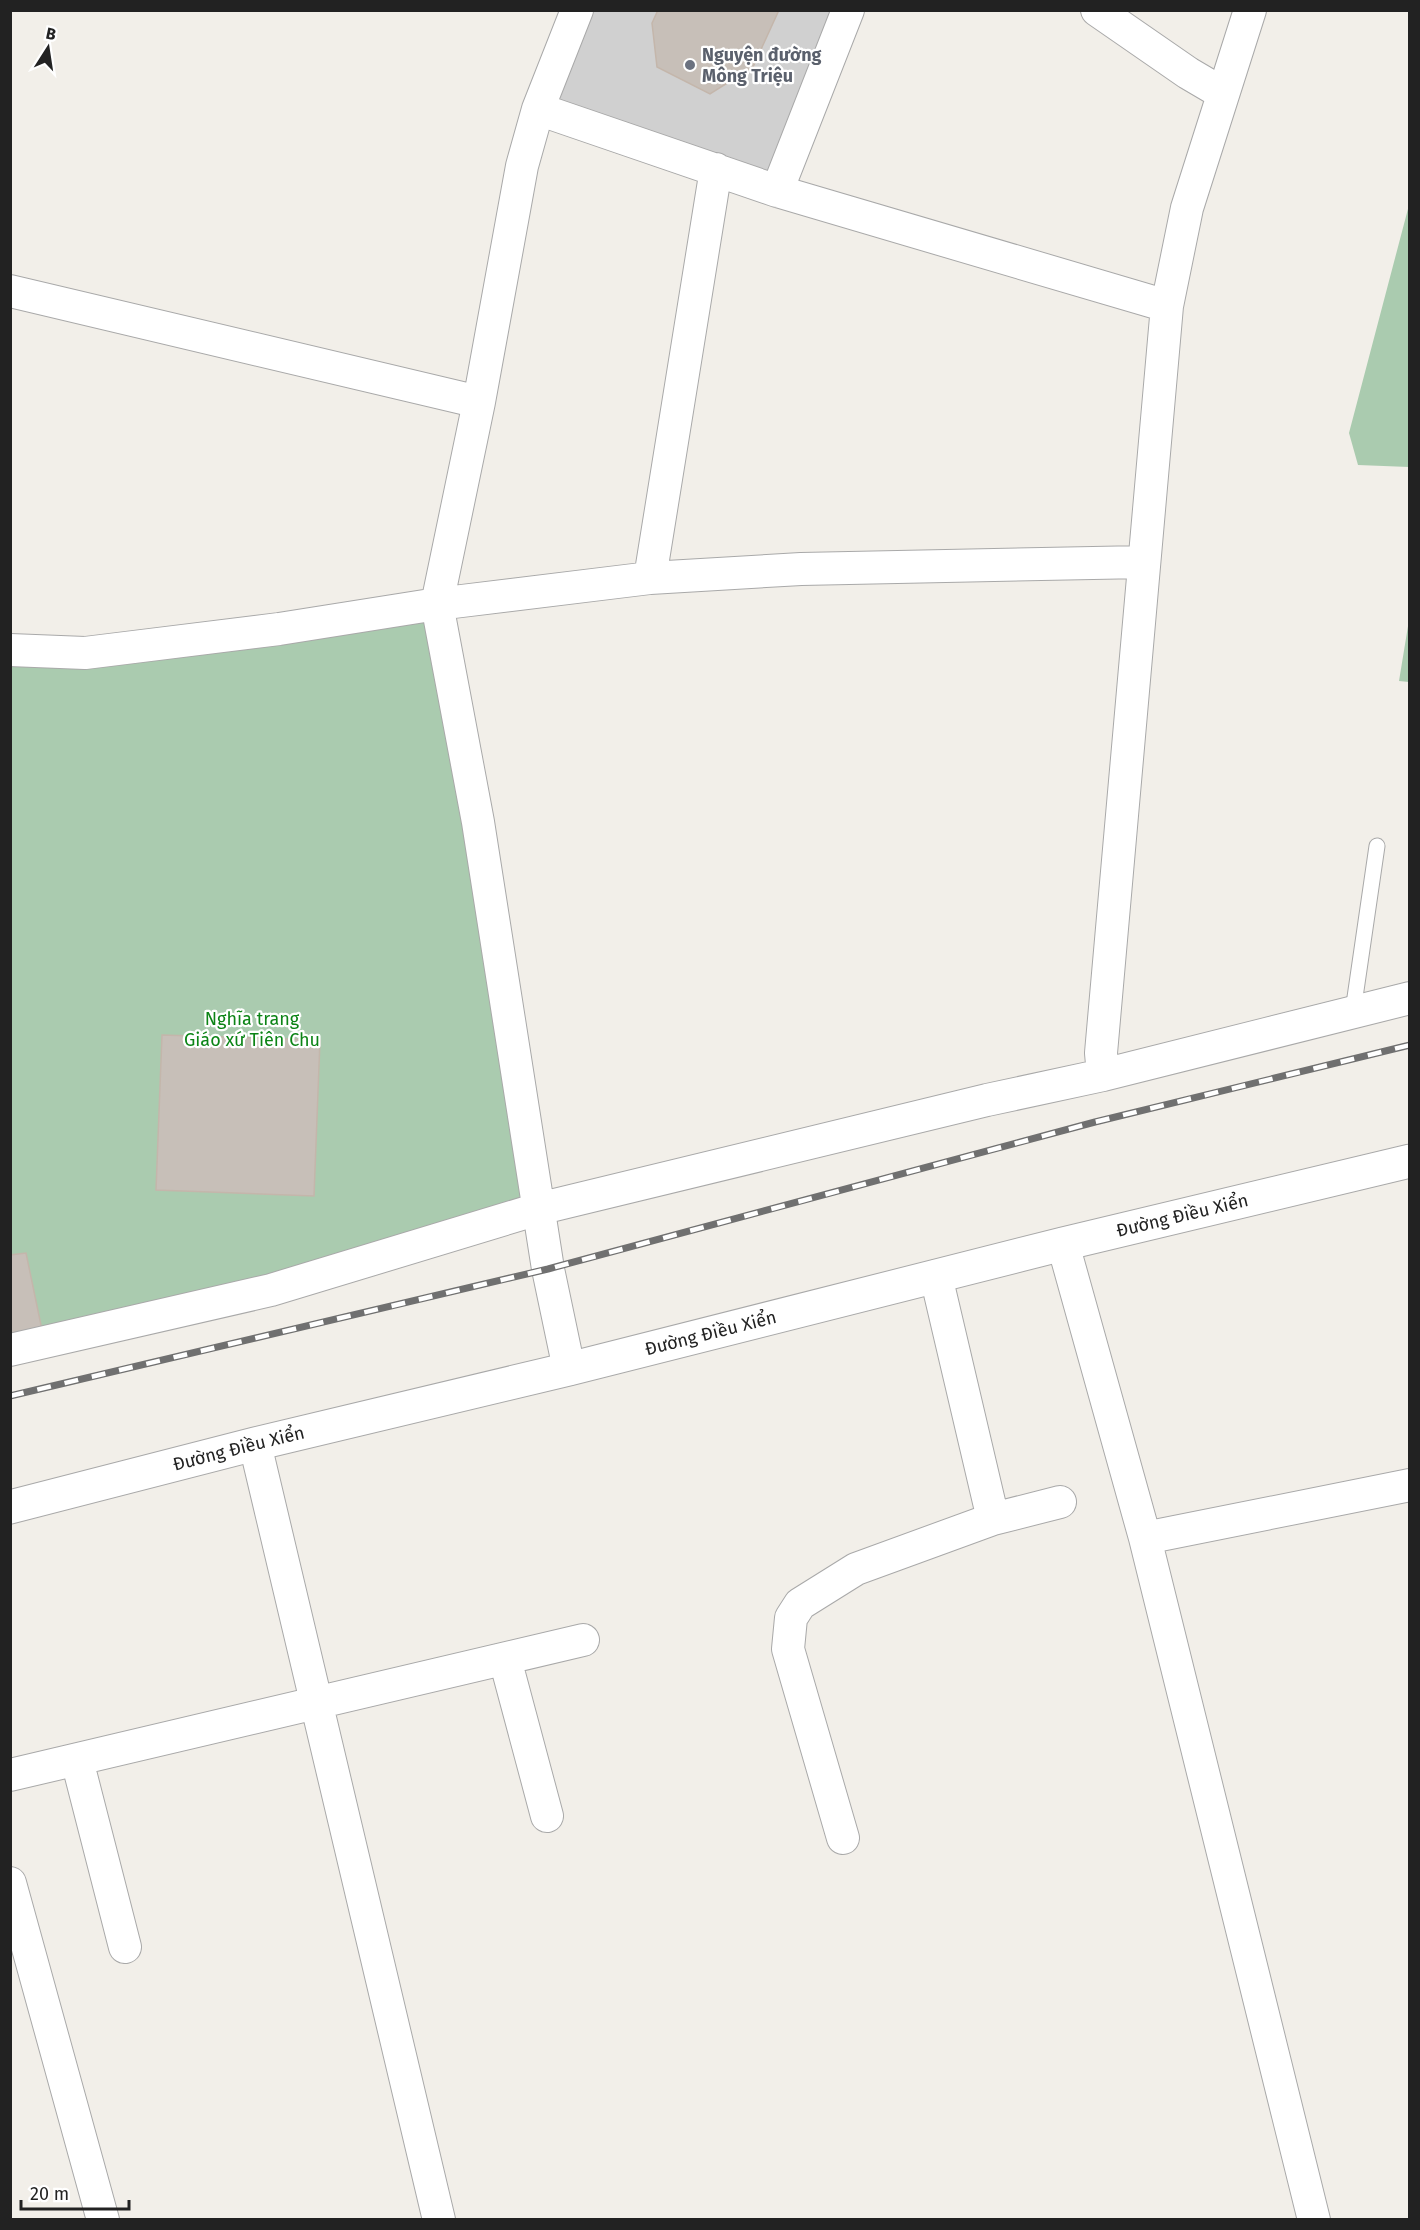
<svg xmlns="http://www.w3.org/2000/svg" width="1420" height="2230" viewBox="0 0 1420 2230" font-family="'Fira Sans',sans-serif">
<rect width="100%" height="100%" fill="#f2efe9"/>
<path fill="#d0d0d0" d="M 591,11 L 833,11 L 769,175 L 555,101 Z"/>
<path fill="#aacbaf" d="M 1409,205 L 1409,467 L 1358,465 L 1349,433 Z
M 426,619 L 466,830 L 524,1201 L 266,1278 L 11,1337 L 11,663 Z
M 1409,620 L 1409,682 L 1399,681 Z"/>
<path fill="#c7bfb8" stroke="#c4b6ab" stroke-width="1.5" d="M 658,10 L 779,10 L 753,67 L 710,94 L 657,67 L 652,23 Z
M 162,1035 L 320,1040 L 314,1196 L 156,1190 Z
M 26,1253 L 42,1330 L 10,1337 L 10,1255 Z"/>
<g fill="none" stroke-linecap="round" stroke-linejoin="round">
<defs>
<path id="service" d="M 1353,1011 L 1377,846"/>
<path id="minor" d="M 1097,10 L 1188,73 L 1222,93
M 1250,10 L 1187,208 L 1167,306 L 1101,1053 L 1103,1075 L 1410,998
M 538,109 L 777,191 L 1167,306
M 777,191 L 848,10
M 10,291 L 479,402
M 650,578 L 716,169
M 10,650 L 85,653 L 279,629 L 437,604 L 650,578 L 801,569 L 1144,562
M 1063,1244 L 1145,1538 L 1314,2220
M 936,1276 L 993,1519
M 10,1350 L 271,1290 L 538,1209 L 987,1100 L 1103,1075
M 569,1369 L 548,1269 L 478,822 L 437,604 L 479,402 L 522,166 L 538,109 L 577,10
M 255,1444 L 439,2220
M 1145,1538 L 1410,1485
M 505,1659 L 547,1816
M 77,1760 L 125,1947
M 10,1775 L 583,1640
M 843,1838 L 788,1649 L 791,1618 L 800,1604 L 856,1569 L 993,1519 L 1060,1502
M 10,1883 L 103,2220"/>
<g id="tertiary">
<path id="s1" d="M 10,1507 L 255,1444 L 569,1369 L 1063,1244 L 1410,1161"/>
</g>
</defs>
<use href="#service" stroke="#a9a9a9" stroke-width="17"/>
<use href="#minor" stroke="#a9a9a9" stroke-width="34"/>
<use href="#tertiary" stroke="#a9a9a9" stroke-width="35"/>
<use href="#service" stroke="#fff" stroke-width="15"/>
<use href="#minor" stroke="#fff" stroke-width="32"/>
<use href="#tertiary" stroke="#fff" stroke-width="33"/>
<defs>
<path id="rail" d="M 10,1396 L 548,1269 L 1095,1122 L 1410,1045"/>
</defs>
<use href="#rail" stroke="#707070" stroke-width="7"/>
<use href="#rail" stroke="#fff" stroke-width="4.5" stroke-dasharray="14" stroke-linecap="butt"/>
</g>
<circle fill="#6b7280" stroke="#fff" stroke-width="2" cx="690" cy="65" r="6"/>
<g text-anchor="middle" stroke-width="4.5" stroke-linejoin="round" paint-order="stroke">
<g font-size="18" font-weight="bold" fill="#5b616d" stroke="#fff" text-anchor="start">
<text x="702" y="61">Nguyện đường<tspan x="702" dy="21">Mông Triệu</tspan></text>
</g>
<g font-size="18" fill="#0c8416" stroke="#fff">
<text x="252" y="1025">Nghĩa trang<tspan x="252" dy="21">Giáo xứ Tiên Chu</tspan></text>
</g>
<g font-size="18" fill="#222" stroke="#fff">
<text dy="6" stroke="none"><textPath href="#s1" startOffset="1208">Đường Điều Xiển</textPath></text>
<text dy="6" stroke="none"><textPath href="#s1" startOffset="722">Đường Điều Xiển</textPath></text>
<text dy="6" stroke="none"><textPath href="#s1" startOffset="236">Đường Điều Xiển</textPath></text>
</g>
</g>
<rect width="1420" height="2230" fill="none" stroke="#222222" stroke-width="24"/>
<g transform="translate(48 48) rotate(12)" stroke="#ffffff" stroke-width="4.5" paint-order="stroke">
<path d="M0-4.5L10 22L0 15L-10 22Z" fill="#222222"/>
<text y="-9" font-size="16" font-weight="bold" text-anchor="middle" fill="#222222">B</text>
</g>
<path d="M21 2200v9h108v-9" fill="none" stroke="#222222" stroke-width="3"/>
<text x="30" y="2200" font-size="18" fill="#222222" stroke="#ffffff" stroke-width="4.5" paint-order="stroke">20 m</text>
</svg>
